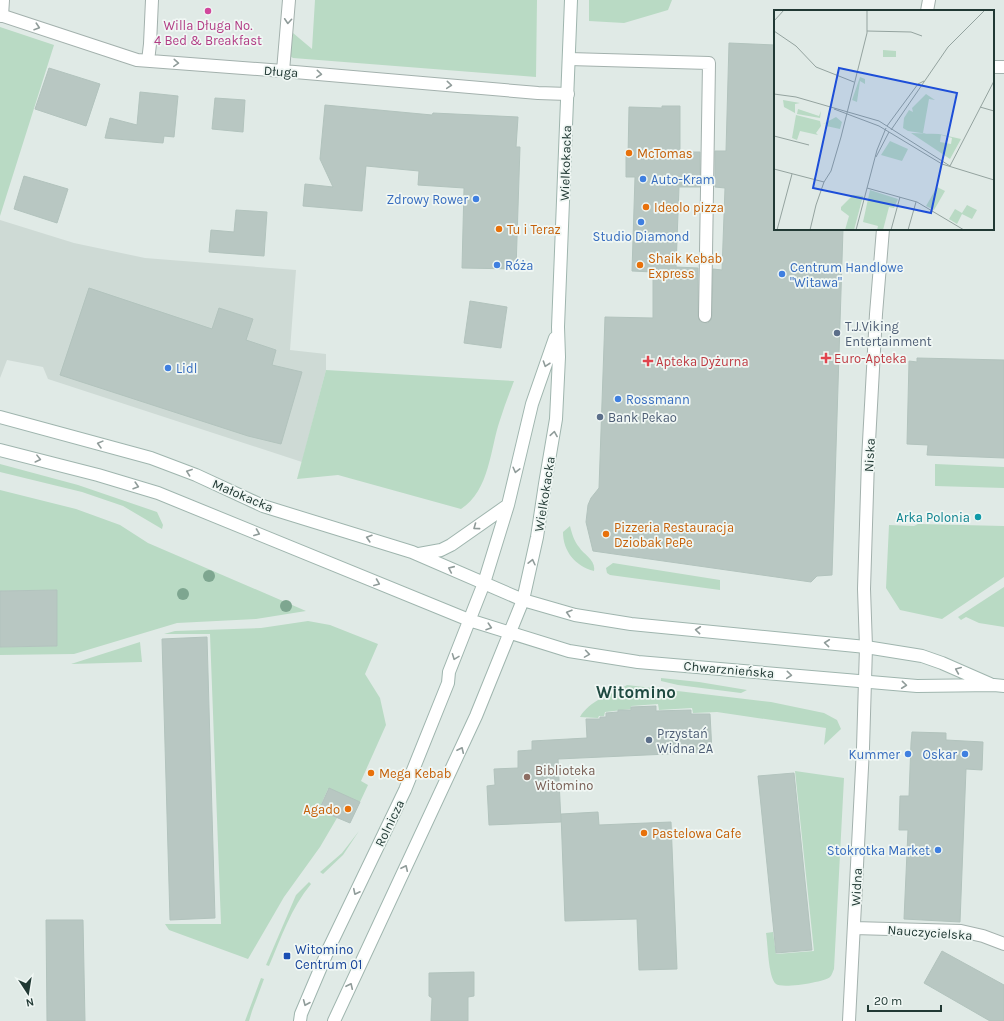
<svg xmlns="http://www.w3.org/2000/svg" width="1004" height="1021" viewBox="0 0 1004 1021" font-family="Karla,sans-serif">
<rect width="100%" height="100%" fill="#e0eae6"/>
<path fill="#cedad5" d="M 0,220 L 74,243 L 145,258 L 296,270 L 290,350 L 326,354 L 326,370 L 302,462 L 48,379 L 43,367 L 7,360 L 0,378 Z"/>
<path fill="#b9dac4" d="M 315,0 L 537,0 L 536,77 L 293,58 L 290,56 L 293,33 L 312,49 Z
M 589,0 L 672,0 L 668,10 L 624,23 L 589,21 Z
M 0,27 L 54,45 L 0,216 Z
M 326,370 L 514,381 C 509,394 504,407 500,420 C 490,449 490,490 461,509 L 338,475 L 297,479 Z
M 0,464 L 78,485 L 157,512 L 163,525 L 162,529 L 123,506 L 82,492 L 0,472 Z
M 935,464 L 1004,467 L 1004,488 L 935,486 Z
M 0,490 L 76,509 L 120,525 L 148,543 L 306,611 L 256,619 L 177,623 L 74,654 L 0,655 L 0,647 L 57,646 L 57,590 L 0,591 Z
M 918,524 L 1004,526 L 1004,577 L 942,619 L 900,610 L 886,588 L 889,525 L 914,526 Z
M 570,526 C 572,534 574,541 579,547 C 584,555 596,560 594,571 C 575,566 563,551 563,532 Z
M 613,563 L 720,580 L 720,590 L 610,575 L 607,573 L 606,568 Z
M 1004,587 L 1004,627 L 979,623 L 966,617 L 961,620 L 958,617 Z
M 308,621 L 330,625 L 378,644 L 365,674 L 380,698 L 386,725 L 361,781 L 368,785 L 360,802 L 328,789 L 319,809 L 337,818 L 320,847 L 284,897 L 248,959 L 169,930 L 165,924 L 221,924 L 210,634 L 164,634 L 175,631 L 261,628 Z
M 140,642 L 142,662 L 71,664 Z
M 661,678 L 699,682 L 747,690 L 741,693 L 678,685 L 661,681 Z
M 627,685 L 771,702 L 824,713 L 837,720 L 841,729 L 824,745 L 826,728 L 717,712 L 693,713 L 692,708 L 659,710 L 658,704 L 631,706 L 631,709 L 605,712 L 604,716 L 599,716 L 598,718 L 580,717 C 589,701 611,694 627,685 Z
M 795,771 L 844,778 L 834,969 C 833,971 832,975 830,977 C 825,982 782,989 776,984 C 768,977 768,944 766,933 L 773,932 L 776,954 L 814,951 Z
M 359,831 L 343,855 L 323,874 L 320,872 L 342,853 Z
M 309,882 L 311,884 C 291,908 281,938 269,966 L 266,965 L 296,895 Z
M 261,978 L 264,979 L 252,1011 L 249,1021 L 245,1021 Z"/>
<path fill="#b8c7c2" stroke="#b2c3bd" d="M 729,43 L 775,45 L 775,229 L 843,229 L 832,575 L 817,576 L 811,582 L 593,551 L 586,522 L 588,505 L 591,498 L 599,488 L 605,317 L 653,318 L 653,272 L 632,271 L 635,177 L 626,177 L 626,156 L 628,157 L 629,107 L 662,108 L 662,106 L 680,106 L 680,152 L 700,152 L 700,187 L 679,187 L 676,267 L 698,268 L 698,316 L 701,322 L 708,323 L 711,320 L 712,316 L 713,269 L 722,270 L 725,188 L 715,187 L 715,151 L 726,151 Z
M 49,68 L 100,84 L 86,126 L 35,109 Z
M 140,92 L 178,96 L 174,137 L 164,136 L 163,143 L 105,138 L 110,118 L 137,125 Z
M 215,98 L 245,100 L 243,132 L 212,129 Z
M 325,105 L 432,115 L 433,113 L 518,117 L 516,147 L 520,147 L 516,269 L 462,268 L 464,188 L 418,185 L 419,171 L 366,166 L 362,211 L 303,206 L 305,184 L 333,187 L 320,159 Z
M 24,176 L 68,189 L 57,223 L 14,209 Z
M 236,210 L 267,212 L 264,256 L 209,252 L 211,230 L 234,232 Z
M 89,288 L 212,329 L 219,308 L 253,319 L 246,340 L 276,350 L 272,365 L 302,372 L 281,444 L 248,436 L 60,375 Z
M 470,301 L 507,307 L 501,348 L 464,343 Z
M 917,358 L 1004,360 L 1004,458 L 927,455 L 928,445 L 907,444 L 909,361 L 917,362 Z
M 57,590 L 57,646 L 0,647 L 0,591 Z
M 207,637 L 215,918 L 170,920 L 162,639 Z
M 656,706 L 656,711 L 691,710 L 691,714 L 710,714 L 712,752 L 558,759 L 561,822 L 489,825 L 487,786 L 495,785 L 494,769 L 518,768 L 518,751 L 532,750 L 532,741 L 587,738 L 586,719 L 600,719 L 600,717 L 606,717 L 606,713 L 618,712 L 618,710 L 631,710 L 631,707 Z
M 912,732 L 946,733 L 946,740 L 983,742 L 982,770 L 966,769 L 960,922 L 904,919 L 908,830 L 899,830 L 900,796 L 909,796 L 911,743 Z
M 794,773 L 812,950 L 776,953 L 758,776 Z
M 329,788 L 360,802 L 350,823 L 319,810 Z
M 598,812 L 599,825 L 671,822 L 677,969 L 639,970 L 637,919 L 565,921 L 561,814 Z
M 46,920 L 83,920 L 85,1021 L 47,1021 Z
M 942,951 L 1004,985 L 1004,1021 L 990,1021 L 924,983 Z
M 474,972 L 474,996 L 468,997 L 468,1021 L 431,1021 L 432,998 L 429,996 L 429,973 Z"/>
<g fill="none" stroke-linecap="round" stroke-linejoin="round">
<defs>
<path id="lane" d="M 2,16 L 3,0
M 569,59 L 709,63 L 705,316"/>
<path id="street" d="M 927,11 L 929,0
M 0,15 L 137,60 L 283,71 L 538,93 L 568,94
M 148,61 L 150,44 L 152,0
M 993,67 L 1004,67
M 283,71 L 289,0
M 854,928 L 961,931 L 983,936 L 1004,944
M 849,1021 L 863,748 L 866,647 L 864,589 L 868,460 L 876,314 L 883,229"/>
<path id="secondary" d="M 0,417 L 151,458 L 196,475 L 263,506 L 412,552 L 523,600 L 575,615 L 631,624 L 866,647 L 922,656 L 942,663 L 990,684
M 0,450 L 98,475 L 158,493 L 469,620 L 569,651 L 638,662 L 917,686 L 994,685 L 1004,686
M 419,554 L 441,550 L 451,545 L 508,505
M 300,1021 L 301,1014 L 329,948 L 405,790 L 448,683 L 449,672 L 484,583 L 508,505 L 532,404 L 555,338
M 334,1021 L 476,716 L 523,600 L 537,537 L 545,484 L 556,419 L 559,357 L 558,327 L 571,0"/>
</defs>
<use href="#lane" stroke="#a3b1ad" stroke-width="14"/>
<use href="#street" stroke="#a3b1ad" stroke-width="14"/>
<use href="#secondary" stroke="#9fb5ae" stroke-width="14"/>
<use href="#lane" stroke="#fff" stroke-width="12"/>
<use href="#street" stroke="#fff" stroke-width="12"/>
<use href="#secondary" stroke="#fff" stroke-width="12"/>
</g>
<g fill="#7ea690">
<circle cx="209" cy="576" r="6"/>
<circle cx="183" cy="594" r="6"/>
<circle cx="286" cy="606" r="6"/>
</g>
<defs><path id="oneway-chevron" d="M-2-3.5L2.5 0L-2 3.5" fill="none" stroke-width="1.6" stroke-linecap="round" stroke-linejoin="round"/></defs>
<g stroke="#909c9a">
<use href="#oneway-chevron" transform="translate(288 21) rotate(94)"/>
<use href="#oneway-chevron" transform="translate(37 27) rotate(18)"/>
<use href="#oneway-chevron" transform="translate(176 63) rotate(4)"/>
<use href="#oneway-chevron" transform="translate(319 74) rotate(5)"/>
<use href="#oneway-chevron" transform="translate(449 85) rotate(5)"/>
<use href="#oneway-chevron" transform="translate(546 364) rotate(109)"/>
<use href="#oneway-chevron" transform="translate(554 434) rotate(-81)"/>
<use href="#oneway-chevron" transform="translate(100 444) rotate(-165)"/>
<use href="#oneway-chevron" transform="translate(38 459) rotate(14)"/>
<use href="#oneway-chevron" transform="translate(516 470) rotate(104)"/>
<use href="#oneway-chevron" transform="translate(189 472) rotate(-160)"/>
<use href="#oneway-chevron" transform="translate(136 486) rotate(17)"/>
<use href="#oneway-chevron" transform="translate(476 527) rotate(144)"/>
<use href="#oneway-chevron" transform="translate(257 533) rotate(22)"/>
<use href="#oneway-chevron" transform="translate(369 538) rotate(-163)"/>
<use href="#oneway-chevron" transform="translate(532 562) rotate(-77)"/>
<use href="#oneway-chevron" transform="translate(451 569) rotate(-156)"/>
<use href="#oneway-chevron" transform="translate(377 583) rotate(22)"/>
<use href="#oneway-chevron" transform="translate(569 613) rotate(-164)"/>
<use href="#oneway-chevron" transform="translate(489 627) rotate(18)"/>
<use href="#oneway-chevron" transform="translate(698 630) rotate(-174)"/>
<use href="#oneway-chevron" transform="translate(827 643) rotate(-174)"/>
<use href="#oneway-chevron" transform="translate(587 654) rotate(9)"/>
<use href="#oneway-chevron" transform="translate(455 657) rotate(111)"/>
<use href="#oneway-chevron" transform="translate(958 670) rotate(-157)"/>
<use href="#oneway-chevron" transform="translate(789 675) rotate(5)"/>
<use href="#oneway-chevron" transform="translate(904 685) rotate(6)"/>
<use href="#oneway-chevron" transform="translate(461 750) rotate(-65)"/>
<use href="#oneway-chevron" transform="translate(405 868) rotate(-65)"/>
<use href="#oneway-chevron" transform="translate(356 892) rotate(116)"/>
<use href="#oneway-chevron" transform="translate(350 986) rotate(-65)"/>
<use href="#oneway-chevron" transform="translate(306 1003) rotate(113)"/>
</g>
<circle fill="#d1479c" stroke="#f0f7f4" stroke-width="1.5" cx="208" cy="11" r="4"/>
<g fill="#e8710a" stroke="#f0f7f4" stroke-width="1.5">
<circle cx="629" cy="153" r="4"/>
<circle cx="646" cy="207" r="4"/>
<circle cx="499" cy="229" r="4"/>
<circle cx="640" cy="265" r="4"/>
<circle cx="606" cy="534" r="4"/>
<circle cx="371" cy="773" r="4"/>
<circle cx="348" cy="809" r="4"/>
<circle cx="644" cy="833" r="4"/>
</g>
<g fill="#3f7fe0" stroke="#f0f7f4" stroke-width="1.5">
<circle cx="643" cy="179" r="4"/>
<circle cx="476" cy="199" r="4"/>
<circle cx="641" cy="222" r="4"/>
<circle cx="497" cy="265" r="4"/>
<circle cx="782" cy="274" r="4"/>
<circle cx="168" cy="368" r="4"/>
<circle cx="618" cy="399" r="4"/>
<circle cx="908" cy="754" r="4"/>
<circle cx="965" cy="754" r="4"/>
<circle cx="938" cy="850" r="4"/>
</g>
<g fill="#5c6f8a" stroke="#f0f7f4" stroke-width="1.5">
<circle cx="837" cy="333" r="4"/>
<circle cx="600" cy="417" r="4"/>
<circle cx="649" cy="740" r="4"/>
</g>
<g fill="#e0444e" stroke="#f0f7f4" stroke-width="1.5">
<path d="M824 352h4v4h4v4h-4v4h-4v-4h-4v-4h4z"/>
<path d="M646 355h4v4h4v4h-4v4h-4v-4h-4v-4h4z"/>
</g>
<circle fill="#0f9aa8" stroke="#f0f7f4" stroke-width="1.5" cx="978" cy="517" r="4"/>
<circle fill="#8d6e63" stroke="#f0f7f4" stroke-width="1.5" cx="527" cy="777" r="4"/>
<rect fill="#1a4fb4" stroke="#f0f7f4" stroke-width="1.5" x="283" y="952" width="8" height="8" rx="2"/>
<g text-anchor="middle" stroke-width="3.5" stroke-linejoin="round" paint-order="stroke">
<g font-size="13" fill="#b23c85" stroke="#f0f7f4">
<text x="208" y="30">Willa Długa No.<tspan x="208" dy="15">4 Bed &amp; Breakfast</tspan></text>
</g>
<g font-size="13" fill="#213934" stroke="#f0f7f4">
<text transform="translate(281 71) rotate(4)" y="5">Długa</text>
<text transform="translate(565 163) rotate(-88)" y="5">Wielkokacka</text>
<text transform="translate(869 455) rotate(-87)" y="5">Niska</text>
<text transform="translate(544 494) rotate(-81)" y="5">Wielkokacka</text>
<text transform="translate(243 495) rotate(23)" y="5">Małokacka</text>
<text transform="translate(729 669) rotate(5)" y="5">Chwarznieńska</text>
<text transform="translate(389 823) rotate(-64)" y="5">Rolnicza</text>
<text transform="translate(856 887) rotate(-87)" y="5">Widna</text>
<text transform="translate(930 932) rotate(4)" y="5">Nauczycielska</text>
</g>
<g font-size="13" fill="#c56008" stroke="#f0f7f4" text-anchor="start">
<text x="637" y="158">McTomas</text>
<text x="654" y="212">Ideolo pizza</text>
<text x="507" y="234">Tu i Teraz</text>
<text x="648" y="263">Shaik Kebab<tspan x="648" dy="15">Express</tspan></text>
<text x="614" y="532">Pizzeria Restauracja<tspan x="614" dy="15">Dziobak PePe</tspan></text>
<text x="379" y="778">Mega Kebab</text>
<text x="340" y="814" text-anchor="end">Agado</text>
<text x="652" y="838">Pastelowa Cafe</text>
</g>
<g font-size="13" fill="#366cbe" stroke="#f0f7f4" text-anchor="start">
<text x="651" y="184">Auto-Kram</text>
<text x="468" y="204" text-anchor="end">Zdrowy Rower</text>
<text x="641" y="241" text-anchor="middle">Studio Diamond</text>
<text x="505" y="270">Róża</text>
<text x="790" y="272">Centrum Handlowe<tspan x="790" dy="15">"Witawa"</tspan></text>
<text x="176" y="373">Lidl</text>
<text x="626" y="404">Rossmann</text>
<text x="900" y="759" text-anchor="end">Kummer</text>
<text x="957" y="759" text-anchor="end">Oskar</text>
<text x="930" y="855" text-anchor="end">Stokrotka Market</text>
</g>
<g font-size="13" fill="#4e5e75" stroke="#f0f7f4" text-anchor="start">
<text x="845" y="331">T.J.Viking<tspan x="845" dy="15">Entertainment</tspan></text>
<text x="608" y="422">Bank Pekao</text>
<text x="657" y="738">Przystań<tspan x="657" dy="15">Widna 2A</tspan></text>
</g>
<g font-size="13" fill="#be3a42" stroke="#f0f7f4" text-anchor="start">
<text x="834" y="363">Euro-Apteka</text>
<text x="656" y="366">Apteka Dyżurna</text>
</g>
<g font-size="13" fill="#0d838f" stroke="#f0f7f4" text-anchor="end">
<text x="970" y="522">Arka Polonia</text>
</g>
<g font-size="13" fill="#785e54" stroke="#f0f7f4" text-anchor="start">
<text x="535" y="775">Biblioteka<tspan x="535" dy="15">Witomino</tspan></text>
</g>
<g font-size="13" fill="#164399" stroke="#f0f7f4" text-anchor="start">
<text x="295" y="954">Witomino<tspan x="295" dy="15">Centrum 01</tspan></text>
</g>
<g font-size="17" font-weight="bold" fill="#1f4a41" stroke="#f0f7f4">
<text x="636" y="698">Witomino</text>
</g>
</g>
<g transform="translate(774 10)">
<rect width="220" height="220" fill="#e0eae6"/>
<path d="M 109,40 L 122,41 L 122,47 L 109,47 ZM 86,67 L 91,69 L 91,74 L 86,71 L 83,92 L 78,90 ZM 152,84 L 161,90 L 155,89 L 149,123 L 154,124 L 134,121 L 129,118 L 130,108 L 135,100 L 139,102 L 138,98 ZM 9,90 L 26,93 L 21,94 L 21,103 L 10,97 ZM 24,99 L 45,106 L 47,101 L 46,108 L 23,104 ZM 22,105 L 46,111 L 47,116 L 42,123 L 44,125 L 26,121 L 23,130 L 18,128 ZM 62,107 L 68,112 L 66,119 L 52,116 L 53,113 L 49,114 ZM 137,123 L 165,124 L 187,129 L 176,149 ZM 167,125 L 178,128 L 177,134 L 166,132 ZM 116,131 L 134,139 L 128,151 L 107,145 ZM 163,177 L 171,181 L 160,200 L 152,196 ZM 96,180 L 124,189 L 120,198 L 115,197 L 109,220 L 103,220 L 104,216 L 89,212 ZM 79,185 L 89,186 L 80,220 L 71,220 L 75,206 L 67,200 L 67,197 ZM 193,195 L 203,200 L 198,209 L 188,204 L 183,214 L 175,209 L 181,199 L 188,203 Z" fill="#b9dac4" fill-rule="evenodd"/>
<path fill="none" stroke="#94a39f" stroke-width="1" d="M 0,11 L 10,0M 0,21 L 22,36 L 42,57 L 80,72M 93,21 L 137,22 L 148,26M 0,84 L 22,87 L 105,111 L 176,156M 206,97 L 220,101M 60,99 L 105,116 L 168,154 L 220,170M 113,116 L 144,74 L 150,71M 117,120 L 174,37 L 211,0M 0,126 L 35,135M 102,147 L 115,122M 176,156 L 220,71M 0,159 L 50,172M 93,178 L 143,192 L 190,220M 3,220 L 18,164M 36,220 L 42,195 L 50,172 L 57,161 L 67,127 L 93,23 L 93,0M 82,220 L 103,140 L 112,118M 117,220 L 126,187M 134,220 L 142,192"/>
<path fill="#1d4ed8" fill-opacity="0.15" stroke="#1d4ed8" stroke-width="2" d="M 65,58 L 183,83 L 157,203 L 39,178 Z"/>
<rect width="220" height="220" fill="none" stroke="#213934" stroke-width="2"/>
</g>
<g transform="translate(28 993) rotate(168)" stroke="#f0f7f4" stroke-width="3" paint-order="stroke">
<path d="M0-3L7 15L0 10L-7 15Z" fill="#213934"/>
<text y="-6" font-size="11" font-weight="bold" text-anchor="middle" fill="#213934">N</text>
</g>
<path d="M868 1005v6h73v-6" fill="none" stroke="#213934" stroke-width="2"/>
<text x="874" y="1005" font-size="12" fill="#213934" stroke="#f0f7f4" stroke-width="3" paint-order="stroke">20 m</text>
</svg>
